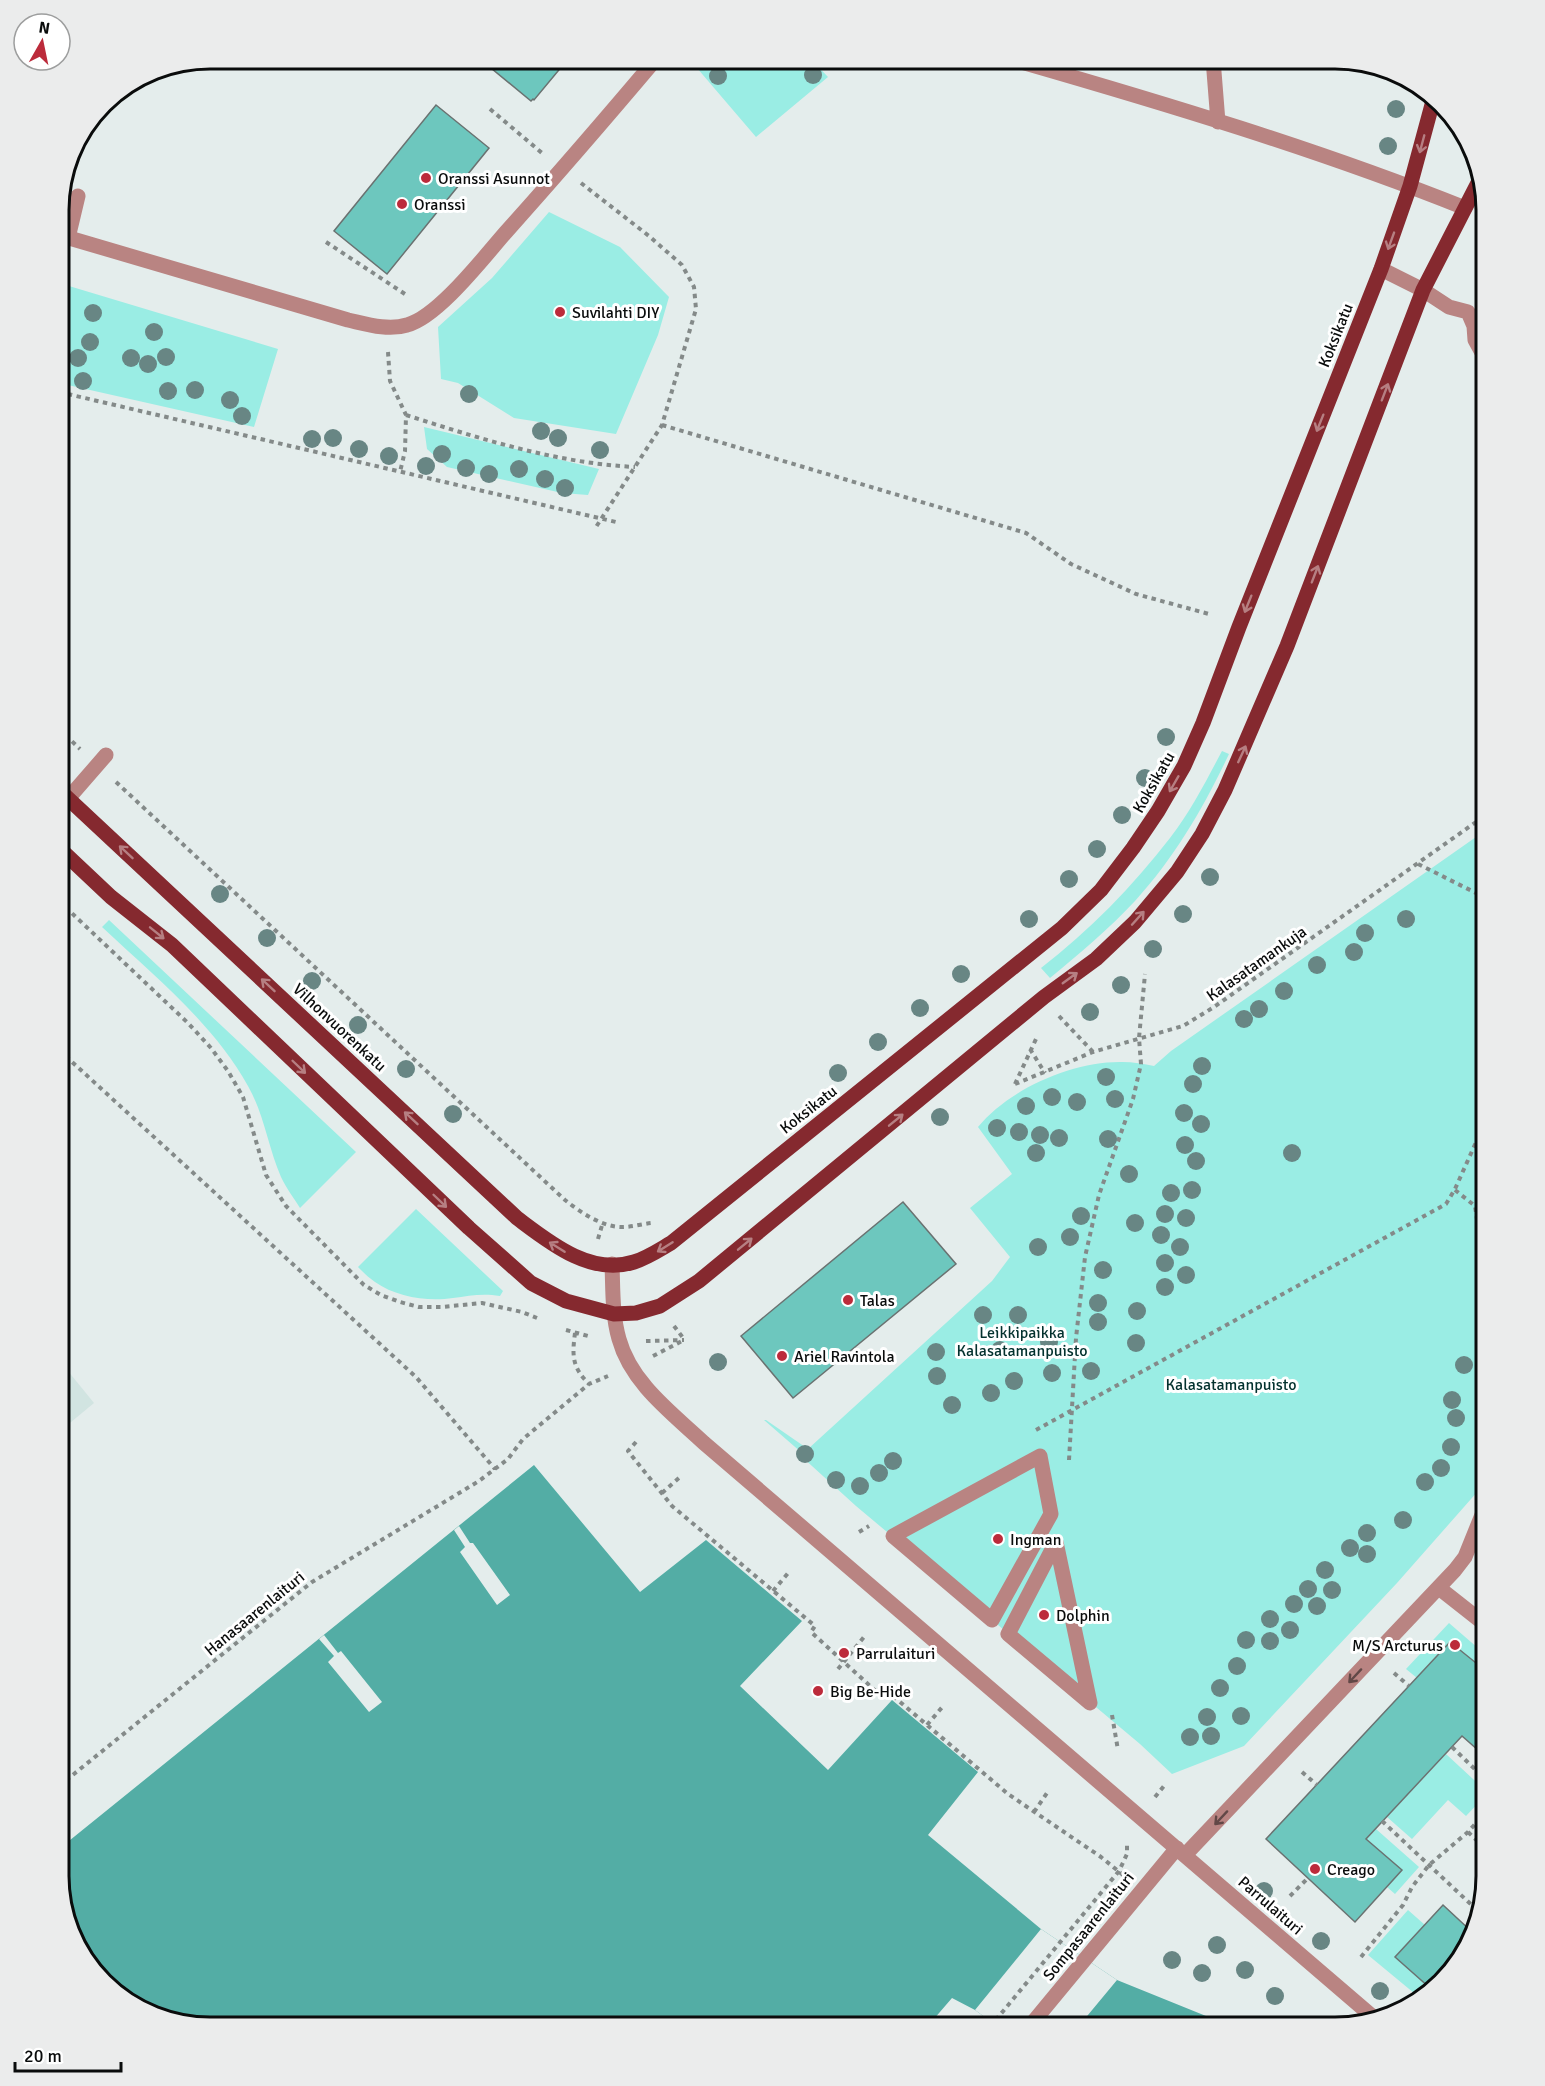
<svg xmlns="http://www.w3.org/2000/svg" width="1545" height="2086" viewBox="0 0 1545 2086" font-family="Signika,sans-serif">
<rect width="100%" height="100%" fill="#e4edec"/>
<path fill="#d1e4e1" d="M 59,1360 L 94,1403 L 59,1432 Z"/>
<path fill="#9aede4" d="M 707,59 L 811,59 L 828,77 L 756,137 L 697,68 Z
M 549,212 L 620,247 L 669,297 L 658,335 L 616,434 L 514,418 L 458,383 L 441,379 L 438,327 L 492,278 Z
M 59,283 L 278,349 L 254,427 L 59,383 Z
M 424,427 L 599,469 L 588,495 L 562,493 L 447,467 L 427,449 Z
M 1222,751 L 1229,754 C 1204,807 1175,857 1135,901 C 1109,929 1079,954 1050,978 L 1041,968 C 1089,931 1133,886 1170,838 C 1191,811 1206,781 1222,751 Z
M 1486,830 L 1486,1482 L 1397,1583 L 1244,1746 L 1172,1774 L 1140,1744 L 856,1506 L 801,1456 L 802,1453 L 764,1420 L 766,1420 L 808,1449 L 992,1281 L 1010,1257 L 970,1208 L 1012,1174 L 978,1127 C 1009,1089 1073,1061 1122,1062 C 1133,1062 1144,1064 1154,1066 L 1171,1051 Z
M 109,920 L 356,1152 L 300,1208 C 294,1198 286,1188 281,1177 C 268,1147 264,1114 248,1086 C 213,1023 154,976 102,927 Z
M 416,1209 L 503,1291 L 500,1296 C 482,1293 469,1296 453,1298 C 428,1302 396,1297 375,1282 C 369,1278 363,1272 358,1267 Z
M 1449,1623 L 1486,1655 L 1486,1671 L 1450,1642 L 1417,1678 L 1406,1669 Z
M 1446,1754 L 1486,1791 L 1486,1795 L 1466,1816 L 1448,1800 L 1412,1839 L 1387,1817 Z
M 1376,1829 L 1419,1867 L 1395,1894 L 1387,1887 L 1401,1870 L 1366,1839 Z
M 1408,1910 L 1425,1925 L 1396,1957 L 1430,1988 L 1420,1998 L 1368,1955 Z"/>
<path fill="#53ada5" d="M 534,1465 L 640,1592 L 706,1540 L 802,1621 L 740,1686 L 828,1770 L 892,1700 L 978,1772 L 928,1835 L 1041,1929 L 1117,1980 L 1206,2016 L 1202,2027 L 998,2027 L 975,2010 L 952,1998 L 927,2027 L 200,2027 L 134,2007 L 79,1952 L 59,1876 L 59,1849 Z"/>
<path fill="#e4edec" d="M 459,1526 L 470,1543 L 473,1543 L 510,1595 L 497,1605 L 460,1552 L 465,1547 L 454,1530 Z
M 324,1635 L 338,1653 L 341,1651 L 382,1702 L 369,1712 L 328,1662 L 334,1656 L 319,1639 Z
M 1041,1929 L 1117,1980 L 1078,2027 L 998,2027 L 975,2010 Z"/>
<path fill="#6dc7be" stroke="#6a7271" stroke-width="1.5" d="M 480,59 L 568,59 L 534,100 L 533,99 L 531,101 Z
M 436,105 L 489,148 L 387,274 L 334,231 Z
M 903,1202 L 956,1264 L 793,1398 L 741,1336 Z
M 1450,1642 L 1486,1671 L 1486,1757 L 1462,1736 L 1366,1839 L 1402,1870 L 1355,1922 L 1266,1839 Z
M 1443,1905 L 1472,1932 L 1466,1952 L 1430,1988 L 1395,1957 Z"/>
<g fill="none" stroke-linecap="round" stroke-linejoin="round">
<path stroke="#848a89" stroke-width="4" stroke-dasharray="4.5 4.5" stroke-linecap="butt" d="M 490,109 L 542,153
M 581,183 L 649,236 L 682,265 L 694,287 L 696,309 L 662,425 L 596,527
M 326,242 L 408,296
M 388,352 L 390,381 L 406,415 L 405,451 L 400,472
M 59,392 L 616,522
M 406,415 C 481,439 556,463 635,467
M 662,425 L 1026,533 L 1071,564 L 1136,594 L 1209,614
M 59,729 L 80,749
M 116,782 L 565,1200 C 580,1212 602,1227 622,1227 C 632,1227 642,1224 651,1223
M 1418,864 L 1486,898
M 59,901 L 188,1023 L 211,1048 L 228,1071 L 243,1097 L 266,1175 L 286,1206 L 364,1285 L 381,1295 L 400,1302 L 419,1307 L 442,1307 L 482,1303 L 522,1312 L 537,1318
M 1059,1016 L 1093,1052
M 1030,1049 L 1045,1073
M 59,1050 L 416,1377 L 495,1469
M 1015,1084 L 1093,1052 L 1183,1026 L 1214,1007 L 1486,815
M 1015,1084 L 1036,1039
M 1455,1190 L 1475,1206 L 1486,1278
M 598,1239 L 603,1222
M 674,1326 L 684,1339
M 566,1330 L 588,1336
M 575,1333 C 572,1356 572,1367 589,1384
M 646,1341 L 684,1340
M 653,1356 L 684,1340
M 1036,1430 L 1446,1204 L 1455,1189 L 1486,1120
M 636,1442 L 628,1451 L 672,1506 L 815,1626 L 811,1632 L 880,1695 L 886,1690 L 1008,1794 L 1101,1857 L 1123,1875
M 1069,1460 L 1076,1338 L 1085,1257 L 1099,1195 L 1133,1099 L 1141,1064 L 1139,1038 L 1145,974
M 662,1493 L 679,1478
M 859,1532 L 869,1526
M 773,1591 L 789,1572
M 838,1669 L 864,1637
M 1394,1673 L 1409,1686
M 1112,1715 L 1118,1750
M 927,1725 L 944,1705
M 1452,1747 L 1486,1780
M 1302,1772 L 1317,1785
M 59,1786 L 312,1582 L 479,1481 L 508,1459 L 523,1439 L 589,1384 L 608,1376
M 1155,1797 L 1164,1786
M 1034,1812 L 1047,1793
M 1382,1821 L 1477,1910
M 1468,1832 L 1486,1849
M 1290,1896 L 1308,1878
M 1361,1957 L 1403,1905 L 1412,1887 L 1429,1865 L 1468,1832 L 1486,1812
M 990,2027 L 1119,1871 L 1127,1854 L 1127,1842"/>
<path stroke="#b98482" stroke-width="15" d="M 1011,59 C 1164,103 1317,149 1465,208
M 1213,59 L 1218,122
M 59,235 L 348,320 C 366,324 388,331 407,325 C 438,317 484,257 506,232 C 557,175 607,117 656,59
M 68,238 L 78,196
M 1381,269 L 1423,290 L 1449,307 L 1468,312 L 1474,326 L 1475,340 L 1486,360
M 59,809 L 106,755
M 612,1264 C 613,1289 612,1315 619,1339 C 631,1383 672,1413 704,1443 L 1373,2017
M 1040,1456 L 1051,1514 L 992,1620 L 893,1536 Z
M 1056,1542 L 1090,1703 L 1008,1634 Z
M 1439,1588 L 1486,1625
M 1185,1855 L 1455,1570 L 1465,1557 L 1486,1505
M 1029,2027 L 1177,1848"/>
<path stroke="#85292f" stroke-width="15" d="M 59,790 L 517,1218 C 549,1242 590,1276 634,1262 C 647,1258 659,1250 671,1243 L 1062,928 L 1101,890 L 1133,848 L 1158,811 L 1184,766 L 1203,723 L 1239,627 L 1381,269 L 1410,186 L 1433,101
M 59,848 L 111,897 L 172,945 L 469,1228 L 531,1283 L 566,1301 L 614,1314 L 636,1313 L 660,1306 L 699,1281 L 1044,997 L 1096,959 L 1135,922 L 1177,872 L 1202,834 L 1225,790 L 1287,646 L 1423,290 L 1479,181"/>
</g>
<g fill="#688684">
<circle cx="813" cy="75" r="9"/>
<circle cx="718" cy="76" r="9"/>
<circle cx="1396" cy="109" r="9"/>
<circle cx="1388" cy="146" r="9"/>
<circle cx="93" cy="313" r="9"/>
<circle cx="154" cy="332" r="9"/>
<circle cx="90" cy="342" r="9"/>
<circle cx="166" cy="357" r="9"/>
<circle cx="78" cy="358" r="9"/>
<circle cx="131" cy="358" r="9"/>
<circle cx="148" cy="364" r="9"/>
<circle cx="83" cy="381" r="9"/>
<circle cx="195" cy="390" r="9"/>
<circle cx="168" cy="391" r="9"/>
<circle cx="469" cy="394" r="9"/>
<circle cx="230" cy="400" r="9"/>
<circle cx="242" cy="416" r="9"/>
<circle cx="541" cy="431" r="9"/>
<circle cx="333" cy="438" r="9"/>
<circle cx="558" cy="438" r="9"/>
<circle cx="312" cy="439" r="9"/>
<circle cx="359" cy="449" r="9"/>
<circle cx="600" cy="450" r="9"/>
<circle cx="442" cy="454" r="9"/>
<circle cx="389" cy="456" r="9"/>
<circle cx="426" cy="466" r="9"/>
<circle cx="466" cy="468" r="9"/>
<circle cx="519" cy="469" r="9"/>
<circle cx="489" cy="474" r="9"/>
<circle cx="545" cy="479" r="9"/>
<circle cx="565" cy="488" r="9"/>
<circle cx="1166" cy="737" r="9"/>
<circle cx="1145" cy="778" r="9"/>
<circle cx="1122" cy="815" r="9"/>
<circle cx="1097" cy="849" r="9"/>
<circle cx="1210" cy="877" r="9"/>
<circle cx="1069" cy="879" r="9"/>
<circle cx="220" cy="894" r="9"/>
<circle cx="1183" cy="914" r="9"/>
<circle cx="1029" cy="919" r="9"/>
<circle cx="1406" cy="919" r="9"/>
<circle cx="1365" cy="933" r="9"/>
<circle cx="267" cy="938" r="9"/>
<circle cx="1153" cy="949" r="9"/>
<circle cx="1354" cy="952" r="9"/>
<circle cx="1317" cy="965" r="9"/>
<circle cx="961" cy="974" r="9"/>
<circle cx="312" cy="981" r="9"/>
<circle cx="1121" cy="985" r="9"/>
<circle cx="1284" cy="991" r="9"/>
<circle cx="920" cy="1008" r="9"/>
<circle cx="1259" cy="1009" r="9"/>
<circle cx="1090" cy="1012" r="9"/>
<circle cx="1244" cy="1019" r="9"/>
<circle cx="358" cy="1025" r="9"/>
<circle cx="878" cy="1042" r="9"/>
<circle cx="1202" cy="1066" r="9"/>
<circle cx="406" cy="1069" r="9"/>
<circle cx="838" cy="1073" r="9"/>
<circle cx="1106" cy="1077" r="9"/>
<circle cx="1193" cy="1084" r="9"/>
<circle cx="1052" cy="1097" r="9"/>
<circle cx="1115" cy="1099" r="9"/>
<circle cx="1077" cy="1102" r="9"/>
<circle cx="1026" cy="1106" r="9"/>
<circle cx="1184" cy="1113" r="9"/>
<circle cx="453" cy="1114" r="9"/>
<circle cx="940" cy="1117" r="9"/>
<circle cx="1201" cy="1124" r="9"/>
<circle cx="997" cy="1128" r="9"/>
<circle cx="1019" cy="1132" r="9"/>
<circle cx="1040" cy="1135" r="9"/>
<circle cx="1059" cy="1138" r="9"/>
<circle cx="1108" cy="1139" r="9"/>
<circle cx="1185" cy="1145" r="9"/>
<circle cx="1036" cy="1153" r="9"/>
<circle cx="1292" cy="1153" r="9"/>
<circle cx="1196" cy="1161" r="9"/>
<circle cx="1129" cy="1174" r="9"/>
<circle cx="1192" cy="1190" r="9"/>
<circle cx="1171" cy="1193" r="9"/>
<circle cx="1165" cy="1214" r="9"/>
<circle cx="1081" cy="1216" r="9"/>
<circle cx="1186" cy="1218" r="9"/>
<circle cx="1135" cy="1223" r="9"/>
<circle cx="1161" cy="1235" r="9"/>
<circle cx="1070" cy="1237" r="9"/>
<circle cx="1038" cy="1247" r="9"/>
<circle cx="1180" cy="1247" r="9"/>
<circle cx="1165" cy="1263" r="9"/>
<circle cx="1103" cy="1270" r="9"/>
<circle cx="1186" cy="1275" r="9"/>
<circle cx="1165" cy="1287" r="9"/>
<circle cx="1098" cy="1303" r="9"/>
<circle cx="1137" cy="1311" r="9"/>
<circle cx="983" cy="1315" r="9"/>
<circle cx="1018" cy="1315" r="9"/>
<circle cx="1098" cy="1322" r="9"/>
<circle cx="1049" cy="1342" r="9"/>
<circle cx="1136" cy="1343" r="9"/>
<circle cx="1000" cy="1350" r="9"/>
<circle cx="936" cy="1352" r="9"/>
<circle cx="718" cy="1362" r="9"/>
<circle cx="1464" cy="1365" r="9"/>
<circle cx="1091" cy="1371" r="9"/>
<circle cx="1052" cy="1373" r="9"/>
<circle cx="937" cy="1376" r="9"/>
<circle cx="1014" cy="1381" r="9"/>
<circle cx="991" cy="1393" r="9"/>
<circle cx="1452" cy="1400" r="9"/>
<circle cx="952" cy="1405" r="9"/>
<circle cx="1456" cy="1418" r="9"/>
<circle cx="1451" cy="1447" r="9"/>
<circle cx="805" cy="1454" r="9"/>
<circle cx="893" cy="1461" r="9"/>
<circle cx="1441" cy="1468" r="9"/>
<circle cx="879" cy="1473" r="9"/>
<circle cx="836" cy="1480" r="9"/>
<circle cx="1425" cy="1482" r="9"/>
<circle cx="860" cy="1486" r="9"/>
<circle cx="1403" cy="1520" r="9"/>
<circle cx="1367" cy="1533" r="9"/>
<circle cx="1350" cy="1548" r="9"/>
<circle cx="1367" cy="1554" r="9"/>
<circle cx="1325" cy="1570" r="9"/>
<circle cx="1308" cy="1589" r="9"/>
<circle cx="1332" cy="1590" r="9"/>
<circle cx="1294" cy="1604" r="9"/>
<circle cx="1317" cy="1606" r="9"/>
<circle cx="1270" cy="1619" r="9"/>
<circle cx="1290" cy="1630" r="9"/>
<circle cx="1246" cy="1640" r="9"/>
<circle cx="1270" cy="1641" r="9"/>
<circle cx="1237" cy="1666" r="9"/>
<circle cx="1220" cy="1688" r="9"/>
<circle cx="1241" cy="1716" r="9"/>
<circle cx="1207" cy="1717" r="9"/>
<circle cx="1211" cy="1736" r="9"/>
<circle cx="1190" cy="1737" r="9"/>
<circle cx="1264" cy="1891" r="9"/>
<circle cx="1321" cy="1941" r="9"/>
<circle cx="1217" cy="1945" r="9"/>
<circle cx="1172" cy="1960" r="9"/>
<circle cx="1245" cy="1970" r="9"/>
<circle cx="1202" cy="1973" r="9"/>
<circle cx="1380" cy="1991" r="9"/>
<circle cx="1275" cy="1996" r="9"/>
</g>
<defs><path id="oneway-shaft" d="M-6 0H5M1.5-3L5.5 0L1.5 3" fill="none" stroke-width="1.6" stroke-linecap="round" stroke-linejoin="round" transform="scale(1.5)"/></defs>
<g stroke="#b67f82">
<use href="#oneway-shaft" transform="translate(1422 144) rotate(105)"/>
<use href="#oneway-shaft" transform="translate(1391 241) rotate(110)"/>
<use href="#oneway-shaft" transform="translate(1385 392) rotate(-69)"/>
<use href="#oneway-shaft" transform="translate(1320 423) rotate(112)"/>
<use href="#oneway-shaft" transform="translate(1315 574) rotate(-69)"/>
<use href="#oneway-shaft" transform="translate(1248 604) rotate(112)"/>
<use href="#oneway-shaft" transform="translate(1242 754) rotate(-65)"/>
<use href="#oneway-shaft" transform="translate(1174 784) rotate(120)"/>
<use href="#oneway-shaft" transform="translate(126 852) rotate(-137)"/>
<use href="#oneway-shaft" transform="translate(1138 918) rotate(-48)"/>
<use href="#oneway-shaft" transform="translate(157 933) rotate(39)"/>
<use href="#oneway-shaft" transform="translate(1070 978) rotate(-36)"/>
<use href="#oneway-shaft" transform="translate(268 985) rotate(-137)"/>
<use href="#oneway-shaft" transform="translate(299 1067) rotate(44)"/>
<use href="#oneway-shaft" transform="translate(411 1118) rotate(-137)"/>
<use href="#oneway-shaft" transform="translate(896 1120) rotate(-39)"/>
<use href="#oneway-shaft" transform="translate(440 1201) rotate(44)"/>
<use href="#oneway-shaft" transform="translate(745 1244) rotate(-39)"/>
<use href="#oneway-shaft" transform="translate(557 1247) rotate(-148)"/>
<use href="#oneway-shaft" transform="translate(665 1247) rotate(148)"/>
</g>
<g stroke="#624847">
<use href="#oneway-shaft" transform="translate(1355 1676) rotate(133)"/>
<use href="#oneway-shaft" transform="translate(1221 1818) rotate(133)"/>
</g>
<g fill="#bc2b3b" stroke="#fff" stroke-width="2">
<circle cx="426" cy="178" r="6"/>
<circle cx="402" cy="204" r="6"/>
<circle cx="560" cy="312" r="6"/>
<circle cx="848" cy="1300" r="6"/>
<circle cx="782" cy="1356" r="6"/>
<circle cx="998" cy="1539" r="6"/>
<circle cx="1044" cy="1615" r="6"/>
<circle cx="1455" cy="1645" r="6"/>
<circle cx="844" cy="1653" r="6"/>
<circle cx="818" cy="1691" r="6"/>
<circle cx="1315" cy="1869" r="6"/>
</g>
<g text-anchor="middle" stroke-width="6" stroke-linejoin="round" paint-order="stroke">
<g font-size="16" fill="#0a0c0c" stroke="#fff" text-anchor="start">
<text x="438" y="184">Oranssi Asunnot</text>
<text x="414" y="210">Oranssi</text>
<text x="572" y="318">Suvilahti DIY</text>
<text x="860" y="1306">Talas</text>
<text x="794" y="1362">Ariel Ravintola</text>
<text x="1010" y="1545">Ingman</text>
<text x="1056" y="1621">Dolphin</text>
<text x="1443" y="1651" text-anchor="end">M/S Arcturus</text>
<text x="856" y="1659">Parrulaituri</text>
<text x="830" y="1697">Big Be-Hide</text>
<text x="1327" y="1875">Creago</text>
</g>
<g font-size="16" fill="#0a0c0c" stroke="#fff">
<text transform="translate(1335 335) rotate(-68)" y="6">Koksikatu</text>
<text transform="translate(1153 782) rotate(-60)" y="6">Koksikatu</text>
<text transform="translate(1256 963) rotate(-35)" y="6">Kalasatamankuja</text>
<text transform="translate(340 1027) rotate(43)" y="6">Vilhonvuorenkatu</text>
<text transform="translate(808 1109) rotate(-38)" y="6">Koksikatu</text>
<text transform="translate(254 1613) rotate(-39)" y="6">Hanasaarenlaituri</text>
<text transform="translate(1271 1905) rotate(41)" y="6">Parrulaituri</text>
<text transform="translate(1088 1926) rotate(-51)" y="6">Sompasaarenlaituri</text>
</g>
<g font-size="16" fill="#03312e" stroke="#fff">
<text x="1022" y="1338">Leikkipaikka<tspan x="1022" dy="18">Kalasatamanpuisto</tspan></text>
<text x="1231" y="1390">Kalasatamanpuisto</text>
</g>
</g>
<path d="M0 0H1545V2086H0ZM210 69H1335A141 141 0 0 1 1476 210V1876A141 141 0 0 1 1335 2017H210A141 141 0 0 1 69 1876V210A141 141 0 0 1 210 69Z" fill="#ebecec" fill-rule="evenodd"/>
<path fill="none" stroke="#0a0c0c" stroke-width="3" d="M210 69H1335A141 141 0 0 1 1476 210V1876A141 141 0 0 1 1335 2017H210A141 141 0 0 1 69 1876V210A141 141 0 0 1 210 69Z"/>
<g transform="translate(42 42) rotate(9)"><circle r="28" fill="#ffffff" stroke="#9d9e9e" stroke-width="1.5"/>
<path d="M0-4.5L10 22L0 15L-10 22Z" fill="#bc2b3b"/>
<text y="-9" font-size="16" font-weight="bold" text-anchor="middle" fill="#0a0c0c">N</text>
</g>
<path d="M15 2062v9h106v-9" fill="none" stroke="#0a0c0c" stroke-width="3"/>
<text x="24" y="2062" font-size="18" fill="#0a0c0c" stroke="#ffffff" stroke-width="4.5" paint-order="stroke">20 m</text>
</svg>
